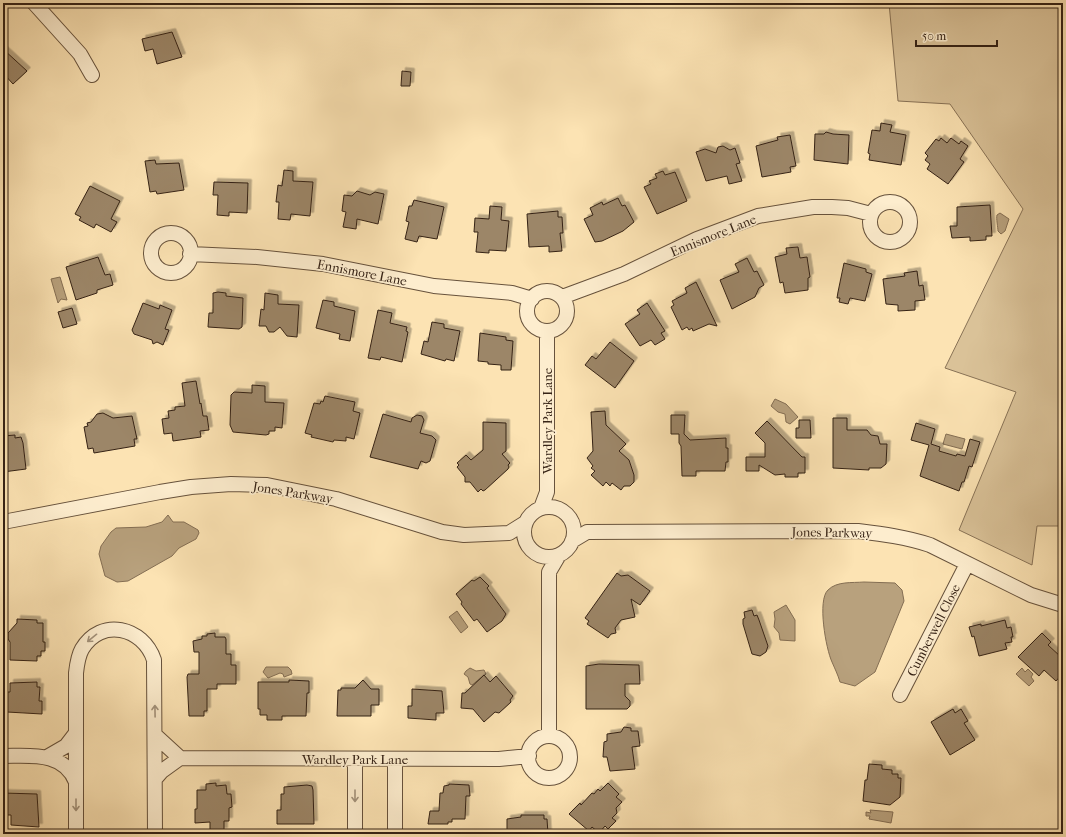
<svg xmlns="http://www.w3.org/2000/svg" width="1066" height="837" viewBox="0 0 1066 837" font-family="'IM FELL French Canon',serif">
<defs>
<filter id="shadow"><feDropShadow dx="3.5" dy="-3.5" stdDeviation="0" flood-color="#0004"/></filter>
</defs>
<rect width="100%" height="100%" fill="#fce3b3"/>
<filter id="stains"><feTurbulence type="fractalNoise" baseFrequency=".005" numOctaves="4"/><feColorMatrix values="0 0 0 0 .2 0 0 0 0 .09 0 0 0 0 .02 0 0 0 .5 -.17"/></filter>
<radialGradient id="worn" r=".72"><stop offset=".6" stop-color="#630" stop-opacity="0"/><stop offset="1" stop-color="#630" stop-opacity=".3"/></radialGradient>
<path fill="#dac298" stroke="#887256" d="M 889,3 L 1063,3 L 1063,526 L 1037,526 L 1032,565 L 959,530 L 1016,392 L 945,368 L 1023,209 L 950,104 L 898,101 Z"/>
<path fill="#b8a17d" stroke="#846e53" d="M 1000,213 L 1009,219 L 1005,231 L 1001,234 L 998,231 C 998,228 996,218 997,215 Z
M 60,277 L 67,300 L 61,299 L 58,303 L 51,279 Z
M 775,399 L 786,404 L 798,417 L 790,424 L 786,422 L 785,414 L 778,412 L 771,406 Z
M 946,434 L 965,439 L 962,449 L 943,444 Z
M 168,515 L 173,522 L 184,522 L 198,530 L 199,533 L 196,539 L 179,548 L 172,556 L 128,581 L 117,582 L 105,576 L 99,554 L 101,546 L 111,532 L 116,528 L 146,527 L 162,522 Z
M 864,582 L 895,583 L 902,590 L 904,601 L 875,672 L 855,686 L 840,682 C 838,675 835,669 832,662 C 826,649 817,600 828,590 C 837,581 852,583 864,582 Z
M 786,605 L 795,620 L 795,641 L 780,640 L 779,633 L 774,627 L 775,619 L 774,612 Z
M 457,611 L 468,627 L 461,633 L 449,617 Z
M 266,667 L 288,667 L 291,670 L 292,674 L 284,677 L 283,674 L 280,673 L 268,678 L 263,672 Z
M 470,668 L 476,671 L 484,670 L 486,674 L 472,685 L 470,684 L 468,677 L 464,674 L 466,671 Z
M 1022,668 L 1025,672 L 1028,669 L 1033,674 L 1031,677 L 1034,681 L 1029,686 L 1016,674 Z
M 870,810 L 893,812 L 891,823 L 869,819 L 870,816 L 866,816 L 866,812 L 871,813 Z"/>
<path fill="#9c8667" stroke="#352215" filter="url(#shadow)" d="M 172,32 L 182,57 L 157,64 L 153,49 L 145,51 L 142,39 Z
M 3,49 L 27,71 L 13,84 L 3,73 Z
M 402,71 L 411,72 L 410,86 L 401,86 Z
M 881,123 L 892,125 L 890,132 L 906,135 L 901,165 L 869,160 L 870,154 L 868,153 L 872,130 L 880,131 Z
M 826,132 L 833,134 L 849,135 L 848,164 L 814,160 L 815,134 L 824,134 Z
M 790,135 L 796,166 L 790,167 L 791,172 L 762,177 L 756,146 L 778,140 L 777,137 Z
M 941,138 L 947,143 L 951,138 L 959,144 L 961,141 L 968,146 L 960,159 L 964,162 L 948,184 L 927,169 L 930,164 L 925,160 L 928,156 L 925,153 L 936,139 L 939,141 Z
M 723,146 L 730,150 L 735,148 L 740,163 L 736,164 L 742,181 L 729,184 L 727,176 L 706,181 L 696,152 L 705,149 L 716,153 L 718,147 Z
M 155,160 L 156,164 L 179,163 L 184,190 L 157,194 L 156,191 L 150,192 L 145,161 Z
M 284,170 L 293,171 L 293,181 L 313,182 L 310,216 L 291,214 L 290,220 L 278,219 L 279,202 L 276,202 L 278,185 L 282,186 Z
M 663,171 L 665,175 L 675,172 L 687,201 L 657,214 L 644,187 L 651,184 L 649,181 L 657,178 L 655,174 Z
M 214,182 L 248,183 L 247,213 L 229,212 L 229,216 L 217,215 L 218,195 L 213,195 Z
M 90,186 L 120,201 L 111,219 L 117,222 L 111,232 L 96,224 L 94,228 L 79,220 L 81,217 L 75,214 Z
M 357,191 L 370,195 L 375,192 L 384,194 L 378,224 L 357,219 L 356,229 L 343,227 L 346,212 L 342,211 L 344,195 L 352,196 Z
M 618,198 L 622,206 L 625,205 L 634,222 L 623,231 L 602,241 L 595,242 L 584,219 L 593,215 L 590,208 L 602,202 L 603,205 Z
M 414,200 L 444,207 L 437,239 L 419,236 L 417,242 L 405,239 L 409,222 L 406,221 L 409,206 L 412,206 Z
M 990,205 L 992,236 L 986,236 L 986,240 L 970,241 L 970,237 L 952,238 L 950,226 L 957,226 L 957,207 Z
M 490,206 L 502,207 L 501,220 L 509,221 L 506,251 L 489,250 L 489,253 L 476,252 L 478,232 L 474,232 L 475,218 L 489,219 Z
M 558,211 L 558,217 L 562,217 L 563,233 L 560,233 L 562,251 L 549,252 L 549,246 L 529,247 L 527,214 Z
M 798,247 L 800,258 L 807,257 L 810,277 L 808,278 L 808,290 L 785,293 L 783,282 L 780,283 L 775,257 L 787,254 L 786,248 Z
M 98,257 L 105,275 L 110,274 L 113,285 L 97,290 L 97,293 L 76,300 L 66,267 Z
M 747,258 L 754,272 L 757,271 L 764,285 L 759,288 L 755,297 L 732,309 L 720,280 L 739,272 L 735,264 Z
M 844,263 L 866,269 L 866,272 L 872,274 L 865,301 L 850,298 L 848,304 L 839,302 L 840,298 L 837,298 L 838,292 Z
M 917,271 L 919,286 L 923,285 L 925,300 L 915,301 L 915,310 L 898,311 L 898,305 L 886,304 L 883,279 L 905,276 L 904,273 Z
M 696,282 L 717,326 L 709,324 L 693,331 L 692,328 L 689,330 L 687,327 L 682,330 L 671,307 L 674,305 L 672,301 L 687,293 L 685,288 Z
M 218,292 L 226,293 L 226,296 L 243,298 L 242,327 L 239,329 L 208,327 L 209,313 L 213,313 L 213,293 Z
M 265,293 L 278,295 L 278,304 L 299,305 L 297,337 L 287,336 L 280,327 L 274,332 L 269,332 L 266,326 L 259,326 L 261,309 L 264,310 Z
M 323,300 L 334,302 L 334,306 L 355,311 L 350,341 L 339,339 L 340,334 L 316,328 Z
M 143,303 L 159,309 L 160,305 L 172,310 L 165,329 L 169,330 L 163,345 L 157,342 L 153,344 L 152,340 L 134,334 L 132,330 Z
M 647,303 L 665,331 L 661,333 L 665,339 L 655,345 L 651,340 L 640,346 L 625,324 L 640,314 L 637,310 Z
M 72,308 L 77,324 L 63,328 L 58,312 Z
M 378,310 L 392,313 L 390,323 L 407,327 L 406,331 L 408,332 L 402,362 L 381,357 L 380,360 L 368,358 Z
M 432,322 L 444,324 L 444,328 L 460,331 L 454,361 L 446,359 L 445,361 L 421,354 L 424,341 L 428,342 Z
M 480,333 L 506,337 L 506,340 L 513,341 L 511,370 L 501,370 L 501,365 L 488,364 L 488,362 L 478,361 Z
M 610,342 L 634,361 L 615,388 L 585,365 L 592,356 L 596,359 Z
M 196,381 L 200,404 L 201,403 L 203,416 L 207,416 L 209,430 L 200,431 L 201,437 L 173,441 L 172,433 L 164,434 L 162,419 L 169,418 L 168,411 L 175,410 L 175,407 L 185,406 L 182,383 Z
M 252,385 L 265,386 L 265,402 L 284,403 L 282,428 L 275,427 L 275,431 L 269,431 L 269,434 L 266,435 L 233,432 L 230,425 L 231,395 L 234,392 L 252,393 Z
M 325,396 L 355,402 L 353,411 L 360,413 L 354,439 L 346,437 L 346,441 L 334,440 L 333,442 L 311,437 L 312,435 L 305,433 L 314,403 L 320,404 L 321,401 L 323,402 Z
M 605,411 L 606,425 L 626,444 L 619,451 L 629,460 L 634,475 L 634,482 L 630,486 L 624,486 L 621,490 L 612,483 L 610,486 L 606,482 L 603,486 L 591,475 L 595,471 L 591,468 L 593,466 L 587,458 L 593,451 L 591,412 Z
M 103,413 L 113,418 L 132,416 L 137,439 L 134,439 L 135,446 L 94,453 L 93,448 L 88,449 L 84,427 L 88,426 L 87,423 L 91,422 L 97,414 Z
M 383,414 L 411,422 L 412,418 L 417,415 L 422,416 L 424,420 L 420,433 L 432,436 L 436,440 L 430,461 L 426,463 L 421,461 L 418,469 L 370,457 Z
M 671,415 L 685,415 L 684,434 L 690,440 L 726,438 L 726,448 L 728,448 L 728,462 L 726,462 L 725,471 L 696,471 L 696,476 L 682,476 L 681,446 L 679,443 L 679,434 L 671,434 Z
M 833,418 L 847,418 L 847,430 L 867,430 L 871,435 L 878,436 L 880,444 L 887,444 L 886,464 L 881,468 L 869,468 L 869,470 L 833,468 Z
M 799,420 L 810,420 L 811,438 L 796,438 L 796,428 L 799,428 Z
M 767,421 L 802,457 L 805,457 L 805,473 L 798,473 L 798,477 L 785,477 L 785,474 L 775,475 L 759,465 L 759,471 L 746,471 L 746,457 L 765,457 L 765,443 L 755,433 Z
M 483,422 L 506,423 L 506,451 L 502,454 L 510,463 L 508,465 L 509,467 L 508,469 L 485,490 L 483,491 L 481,489 L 478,492 L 470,482 L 465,482 L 465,477 L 457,467 L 459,465 L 457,463 L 466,455 L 471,460 L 483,450 Z
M 916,423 L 935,429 L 931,444 L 940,447 L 939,451 L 956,456 L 957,454 L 965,456 L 970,439 L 980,442 L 972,467 L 969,466 L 964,482 L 962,482 L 959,491 L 920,476 L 929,445 L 911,440 Z
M 15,435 L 15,438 L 21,437 L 23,443 L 26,469 L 3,472 L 3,436 Z
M 617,573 L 621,576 L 628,575 L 650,591 L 640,605 L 631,599 L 635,617 L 621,620 L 615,628 L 616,633 L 611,634 L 608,638 L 587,624 L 589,621 L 585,618 Z
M 480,577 L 489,586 L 487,588 L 506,614 L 502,621 L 487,632 L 477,619 L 474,621 L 461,604 L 462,602 L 456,594 L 472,580 L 474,581 Z
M 752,610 L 754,616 L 757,615 L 759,620 L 768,646 L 766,652 L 760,656 L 752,654 L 743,624 L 743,619 L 745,618 L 744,612 Z
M 17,619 L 37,620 L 37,623 L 43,623 L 43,642 L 45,642 L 45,651 L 41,651 L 41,656 L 37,656 L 37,661 L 10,660 L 10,642 L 8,639 L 8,633 L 17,623 Z
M 1005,620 L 1007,628 L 1011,627 L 1013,637 L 1011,637 L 1012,642 L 1005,643 L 1007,649 L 979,656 L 974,636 L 972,637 L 969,627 L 981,624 L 981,626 Z
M 215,633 L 215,637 L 225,637 L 226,639 L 226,654 L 231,654 L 231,665 L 236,665 L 236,684 L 217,684 L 217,689 L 207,689 L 207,711 L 204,711 L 204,716 L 189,716 L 187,677 L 188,674 L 199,674 L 199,652 L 194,652 L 193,641 L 202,639 L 202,636 L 207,636 L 207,634 Z
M 1042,633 L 1051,642 L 1048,645 L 1061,657 L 1058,659 L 1063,664 L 1063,673 L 1056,681 L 1044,670 L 1039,676 L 1018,657 Z
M 599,664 L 639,665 L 640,684 L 625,684 L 625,696 L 630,701 L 630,706 L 627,709 L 586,709 L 586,666 Z
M 484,675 L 490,682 L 496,676 L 513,696 L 510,700 L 511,702 L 499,713 L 495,712 L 484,722 L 473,709 L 461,708 L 462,693 L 465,693 Z
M 289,680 L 309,681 L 309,693 L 307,693 L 306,716 L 282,716 L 282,720 L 267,720 L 267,715 L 260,715 L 260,709 L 258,709 L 258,682 L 289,682 Z
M 363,680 L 371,689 L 379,689 L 379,705 L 371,705 L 371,716 L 337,716 L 338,690 L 341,690 L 341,688 L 355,688 Z
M 37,682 L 37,687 L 40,687 L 39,701 L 42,701 L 42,714 L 7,712 L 7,692 L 10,692 L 10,683 Z
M 412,689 L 442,691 L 444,713 L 436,713 L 436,720 L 408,718 L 408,706 L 412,706 Z
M 953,709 L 955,713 L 961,709 L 968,721 L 964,723 L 975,740 L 950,755 L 931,722 Z
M 624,727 L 631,728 L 631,731 L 638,731 L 640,746 L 632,747 L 635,769 L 610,771 L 607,757 L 603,757 L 604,742 L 607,741 L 607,734 L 621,732 Z
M 869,764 L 882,765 L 882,769 L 892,770 L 892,774 L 898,774 L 898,778 L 901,778 L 900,797 L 890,805 L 863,801 L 865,780 L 867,780 Z
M 216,783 L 216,786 L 226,785 L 227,794 L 231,794 L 232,807 L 229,808 L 229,821 L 224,821 L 224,831 L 210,831 L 210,822 L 195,823 L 195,809 L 197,809 L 197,790 L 206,790 L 206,784 Z
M 608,783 L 619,794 L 616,797 L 622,802 L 616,808 L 617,813 L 612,818 L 616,821 L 608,829 L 605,826 L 599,833 L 592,827 L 589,831 L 569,814 L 580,803 L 581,805 L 592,793 L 594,794 L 598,789 L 600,791 Z
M 449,784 L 469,785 L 470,796 L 466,796 L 465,819 L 452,819 L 452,822 L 448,822 L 448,824 L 428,824 L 430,811 L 439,811 L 440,793 L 443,793 L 444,786 L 449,785 Z
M 307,785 L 312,786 L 313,790 L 314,824 L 277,824 L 277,810 L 281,810 L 281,794 L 284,794 L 284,787 Z
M 3,793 L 37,794 L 39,827 L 11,825 L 11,815 L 3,815 Z
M 521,815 L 544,815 L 544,819 L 547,819 L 548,834 L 507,834 L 507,819 L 521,817 Z"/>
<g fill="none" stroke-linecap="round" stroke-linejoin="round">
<defs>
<path id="minor" d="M 34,3 L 80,54 L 92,75
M870 222a20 20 0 1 1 40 0a20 20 0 1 1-40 0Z
M151 253a20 20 0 1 1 40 0a20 20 0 1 1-40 0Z
M 190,254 L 257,257 L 323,264 L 434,286 L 512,293 L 532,299
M527 311a20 20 0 1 1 40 0a20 20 0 1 1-40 0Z
M 562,297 L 624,274 L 697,239 L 758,216 L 813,207 L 832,207 L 848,208 L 871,214
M524 532a25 25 0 1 1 50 0a25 25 0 1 1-50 0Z
M 541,508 L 547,492 L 547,332
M 3,522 L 160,492 L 191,487 L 231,484 L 267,485 L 336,499 L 442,532 L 464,535 L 509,533 L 525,523
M 572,541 L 587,532 L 858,531 C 882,534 906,537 930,545 L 1031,595 L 1063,605
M 900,695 L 967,564
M 156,736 L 180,758
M 549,736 L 549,572 L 559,555
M528 757a21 21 0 1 1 42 0a21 21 0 1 1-42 0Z
M 3,756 C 30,756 64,751 76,782
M 47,757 L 66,746 L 76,733
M 155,779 L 162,771 L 180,758 L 499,759 L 529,756
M 76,834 L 76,673 C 77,664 78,656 82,649 C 101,617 143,627 154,660 L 155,834
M 355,834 L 355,759
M 395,834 L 395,759"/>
</defs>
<use href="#minor" stroke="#67523c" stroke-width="16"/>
<use href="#minor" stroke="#fdedce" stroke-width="14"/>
</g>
<defs><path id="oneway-shaft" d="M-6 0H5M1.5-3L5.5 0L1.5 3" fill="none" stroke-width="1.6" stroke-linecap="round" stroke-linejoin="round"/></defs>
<g stroke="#a3927b">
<use href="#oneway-shaft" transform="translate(92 638) rotate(141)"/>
<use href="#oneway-shaft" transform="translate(155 711) rotate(-91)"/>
<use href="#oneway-shaft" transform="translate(355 796) rotate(90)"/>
<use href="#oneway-shaft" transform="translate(76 805) rotate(90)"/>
</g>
<g text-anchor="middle" stroke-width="3.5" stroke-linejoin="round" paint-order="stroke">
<g font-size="13" fill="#352215" stroke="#fdedce">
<text transform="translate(713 235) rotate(-22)" y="5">Ennismore Lane</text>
<text transform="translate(362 272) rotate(11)" y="5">Ennismore Lane</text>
<text transform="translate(547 421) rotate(-90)" y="5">Wardley Park Lane</text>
<text transform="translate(293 492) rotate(9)" y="5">Jones Parkway</text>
<text transform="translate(832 532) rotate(1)" y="5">Jones Parkway</text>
<text transform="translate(933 630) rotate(-63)" y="5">Cumberwell Close</text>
<text x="355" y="764">Wardley Park Lane</text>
</g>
</g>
<rect width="1066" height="837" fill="none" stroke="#fce3b3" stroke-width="16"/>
<rect x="4" y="4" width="1058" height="829" fill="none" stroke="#352215" stroke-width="2"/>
<rect x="8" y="8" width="1050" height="821" fill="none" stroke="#352215"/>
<path d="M916 40v6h81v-6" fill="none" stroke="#352215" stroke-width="2"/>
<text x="922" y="40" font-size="12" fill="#352215" stroke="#fdedce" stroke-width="3" paint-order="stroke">50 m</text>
<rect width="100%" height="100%" filter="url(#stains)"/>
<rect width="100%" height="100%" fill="url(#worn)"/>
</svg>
